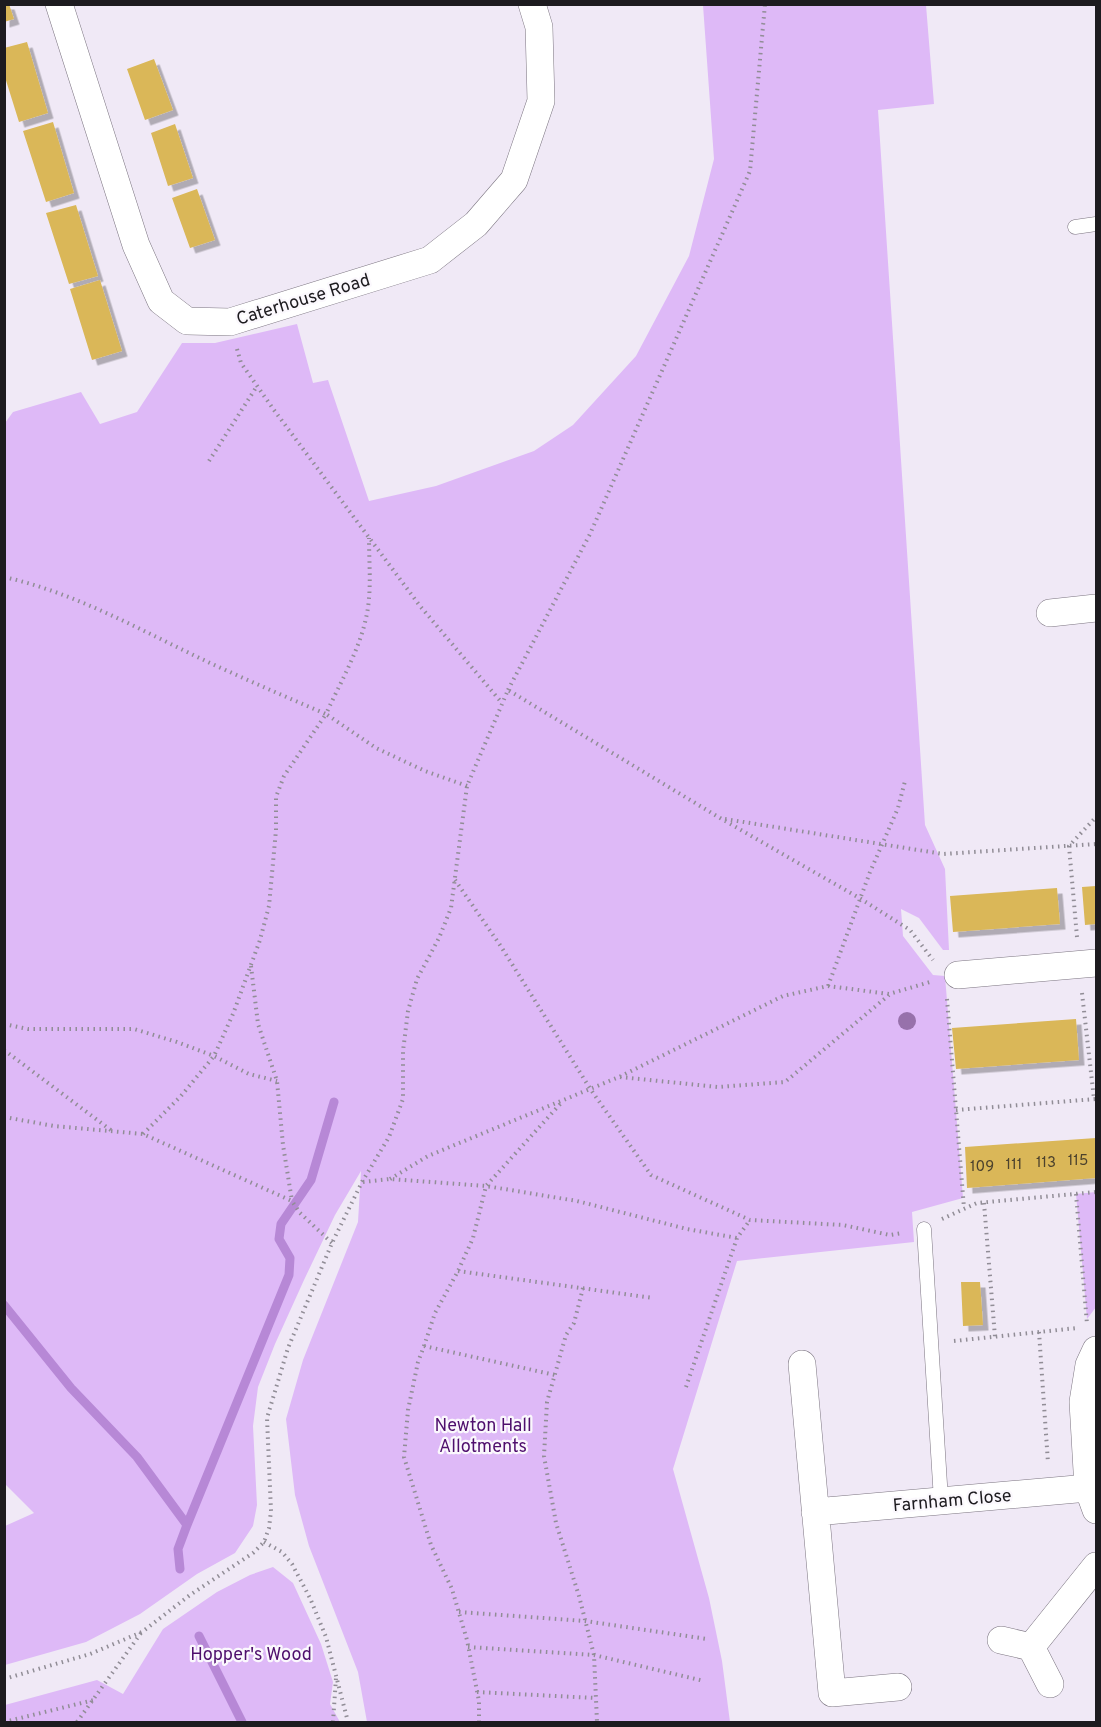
<svg xmlns="http://www.w3.org/2000/svg" width="1101" height="1727" viewBox="0 0 1101 1727" font-family="Overpass,sans-serif">
<defs>
<filter id="shadow"><feDropShadow dx="5.5" dy="5.5" stdDeviation="0" flood-color="#0004"/></filter>
</defs>
<rect width="100%" height="100%" fill="#f0e9f6"/>
<path fill="#deb9f7" d="M 703,5 L 926,5 L 934,104 L 878,110 L 925,825 L 945,869 L 949,950 L 943,950 L 919,918 L 901,909 L 903,936 L 933,975 L 945,976 L 963,1198 L 912,1212 L 914,1242 L 737,1261 L 673,1469 L 709,1598 L 722,1661 L 730,1722 L 367,1722 L 358,1672 L 309,1546 L 295,1495 L 286,1419 L 303,1360 L 358,1222 L 361,1171 L 335,1215 L 304,1280 L 275,1344 L 258,1387 L 253,1426 L 257,1505 L 253,1526 L 235,1553 L 197,1574 L 140,1614 L 86,1642 L 5,1665 L 5,1526 L 34,1513 L 5,1484 L 5,423 L 13,412 L 81,392 L 100,424 L 137,412 L 182,343 L 215,343 L 297,324 L 313,383 L 328,380 L 369,501 L 436,486 L 534,451 L 573,425 L 636,356 L 689,256 L 714,159 Z
M 1096,1192 L 1096,1307 L 1087,1319 L 1076,1194 Z
M 273,1567 L 293,1583 L 321,1644 L 333,1682 L 330,1704 L 340,1722 L 5,1722 L 5,1705 L 97,1680 L 123,1694 L 163,1629 L 217,1592 L 250,1575 Z"/>
<g fill="none" stroke-linecap="round" stroke-linejoin="round">
<path stroke="#b788d6" stroke-width="9" d="M 4,1305 L 71,1388 L 137,1457 L 187,1525 L 178,1549 L 180,1569
M 187,1525 L 289,1275 L 290,1258 L 279,1239 L 281,1224 L 311,1180 L 334,1102
M 199,1636 L 242,1722"/>
</g>
<path fill="#dab758" filter="url(#shadow)" d="M 4,4 L 9,4 L 14,19 L 4,22 Z
M 27,42 L 48,113 L 19,122 L 4,74 L 4,48 Z
M 154,59 L 173,110 L 145,120 L 127,69 Z
M 53,122 L 74,193 L 46,202 L 23,131 Z
M 175,124 L 193,178 L 168,186 L 151,133 Z
M 197,189 L 215,240 L 190,248 L 172,198 Z
M 76,205 L 98,276 L 69,284 L 46,213 Z
M 100,280 L 122,351 L 92,360 L 70,289 Z
M 1096,886 L 1096,924 L 1085,925 L 1082,887 Z
M 1057,888 L 1060,924 L 953,932 L 950,896 Z
M 1076,1019 L 1079,1060 L 956,1069 L 952,1028 Z
M 1096,1138 L 1096,1178 L 967,1188 L 965,1147 Z
M 961,1282 L 980,1282 L 983,1325 L 963,1326 Z"/>
<g fill="none" stroke-linecap="round" stroke-linejoin="round">
<defs>
<path id="lane" d="M 1075,227 L 1096,224
M 924,1229 L 941,1500"/>
<path id="street" d="M 59,4 L 136,245 L 161,301 L 187,321 L 230,322 L 430,260 L 476,224 L 514,180 L 541,101 L 539,27 L 532,4
M 1050,613 L 1096,608
M 958,975 L 1096,963
M 1096,1350 L 1089,1365 L 1083,1402 L 1088,1488 L 1096,1510
M 802,1364 L 832,1693 L 898,1687
M 815,1512 L 1088,1488
M 1001,1640 L 1031,1647 L 1050,1684
M 1031,1647 L 1096,1566"/>
</defs>
<use href="#lane" stroke="#7c7581" stroke-width="15"/>
<use href="#street" stroke="#7c7581" stroke-width="28"/>
<path stroke="#918d96" stroke-width="4" stroke-dasharray="1.5 4.5" stroke-linecap="butt" d="M 237,349 L 241,363 L 274,410 L 420,606 L 502,703
M 209,461 L 257,386
M 4,577 C 76,593 142,631 208,662 C 247,680 286,697 326,714 C 340,683 359,651 366,618 C 372,593 369,564 369,538
M 508,690 L 590,534 L 750,171 L 765,4
M 725,819 L 943,854 L 1096,844
M 455,880 L 500,945 L 591,1090 L 651,1175 L 750,1220 L 843,1225 L 890,1235 L 902,1233
M 1077,937 L 1069,846 L 1096,817
M 251,966 L 258,1024 L 277,1081 L 283,1145 L 292,1201
M 828,986 L 870,872 L 898,808 L 905,781
M 1082,993 L 1094,1099
M 947,999 L 964,1208
M 4,1024 L 28,1029 L 134,1029 L 177,1042 L 214,1056 L 249,1074 L 277,1081
M 4,1050 L 112,1131
M 620,1077 L 718,1087 L 785,1082 L 889,995
M 956,1110 L 1096,1099
M 4,1117 L 54,1126 L 143,1134 L 292,1201 L 300,1213 L 332,1243
M 143,1134 L 181,1096 L 214,1056 L 233,1014 L 260,940 L 269,906 L 276,830 L 276,797 L 284,776 L 326,714 L 376,748 L 425,771 L 467,786
M 390,1179 L 428,1156 L 619,1077 L 783,996 L 828,986 L 889,994 L 930,982
M 363,1182 L 390,1179 L 486,1186 L 577,1201 L 687,1229 L 737,1238
M 1076,1194 L 1087,1324
M 984,1203 L 995,1337
M 942,1219 L 977,1203 L 1096,1192
M 458,1271 L 653,1298
M 583,1288 L 574,1323 L 566,1335 L 547,1402 L 544,1456 L 556,1523 L 579,1596 L 594,1655 L 597,1722
M 1039,1332 L 1048,1463
M 954,1341 L 1077,1328
M 424,1346 L 555,1375
M 686,1387 L 737,1238 L 750,1220
M 264,1542 L 282,1552 L 292,1564 L 310,1598 L 326,1637 L 348,1722
M 459,1612 L 585,1621 L 707,1639
M 468,1647 L 594,1655 L 704,1681
M 4,1679 L 90,1654 L 142,1632 L 190,1595 L 253,1553 L 264,1542 L 269,1528 L 271,1511 L 267,1418 L 288,1348 L 332,1243 L 362,1182 L 389,1137 L 403,1099 L 403,1051 L 408,1011 L 417,979 L 439,938 L 451,908 L 467,786 L 508,690 L 720,818 L 861,899 L 910,930 L 933,960
M 477,1692 L 595,1698
M 4,1722 L 94,1700
M 77,1722 L 141,1633
M 333,1722 L 336,1678
M 479,1722 L 479,1701 L 467,1640 L 452,1589 L 431,1545 L 404,1457 L 408,1410 L 418,1362 L 424,1346 L 435,1313 L 458,1271 L 473,1238 L 486,1186 L 562,1102"/>
<use href="#lane" stroke="#fff" stroke-width="14"/>
<use href="#street" stroke="#fff" stroke-width="27"/>
</g>
<circle fill="#9771ab" cx="907" cy="1021" r="9"/>
<g text-anchor="middle" stroke-width="4.5" stroke-linejoin="round" paint-order="stroke">
<g font-size="15" fill="#4c422d">
<text x="1078" y="1165">115</text>
<text x="1046" y="1167">113</text>
<text x="1014" y="1169">111</text>
<text x="982" y="1171">109</text>
</g>
<g font-size="18" fill="#1d1b1f" stroke="#fbf8fd">
<text transform="translate(303 299) rotate(-17)" y="6">Caterhouse Road</text>
<text transform="translate(952 1500) rotate(-5)" y="6">Farnham Close</text>
</g>
<g font-size="18" fill="#4f0f6d" stroke="#fbf8fd">
<text x="483" y="1431">Newton Hall<tspan x="483" dy="21">Allotments</tspan></text>
<text x="251" y="1660">Hopper's Wood</text>
</g>
</g>
<rect width="1101" height="1727" fill="none" stroke="#1d1b1f" stroke-width="12"/>
</svg>
